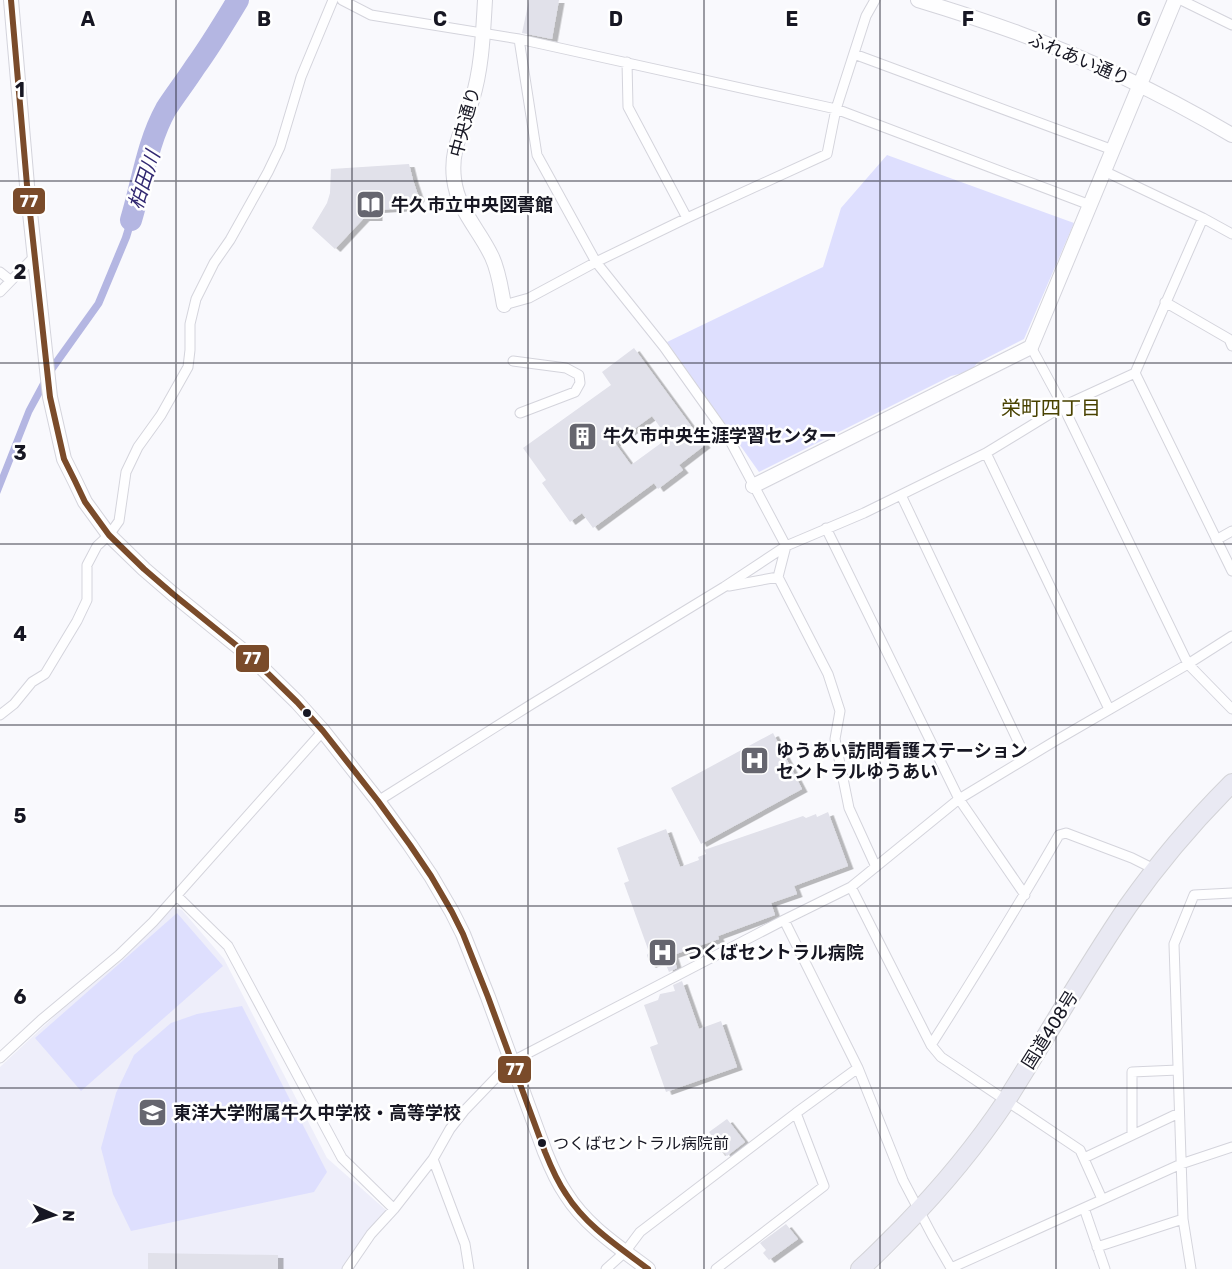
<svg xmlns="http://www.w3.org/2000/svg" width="1232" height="1269" viewBox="0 0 1232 1269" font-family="Rubik,'Noto Sans JP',sans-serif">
<defs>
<filter id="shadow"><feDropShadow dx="5.5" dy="3" stdDeviation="0" flood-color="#0004"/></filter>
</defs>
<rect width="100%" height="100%" fill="#f9f9fd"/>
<path fill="#eeeefa" d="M 173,908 L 182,910 L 224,959 L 327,1158 L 387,1211 L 344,1269 L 0,1269 L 0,1067 L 59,1012 L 123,959 Z"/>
<path fill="#dedffe" d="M 887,155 L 1074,223 L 1024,339 L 977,363 L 971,371 L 951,376 L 759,472 L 667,342 L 823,267 L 841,208 Z
M 177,913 L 223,966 L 81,1091 L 35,1038 Z
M 242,1006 L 327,1172 L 314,1192 L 131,1231 L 113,1194 L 101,1148 L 116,1093 L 134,1055 L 171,1023 L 197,1014 Z"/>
<path fill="#b4b6e2" d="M 136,192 L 143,194 L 130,238 L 102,305 L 55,371 L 32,413 L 0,494 L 0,475 L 26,409 L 49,366 L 95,302 L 122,237 Z"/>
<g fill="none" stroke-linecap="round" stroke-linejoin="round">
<path stroke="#b4b6e2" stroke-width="22" d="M 131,220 C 142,184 147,143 166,109 C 175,95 186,81 195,67 C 211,45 224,23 238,0"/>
</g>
<path fill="#e1e1ea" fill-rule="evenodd" filter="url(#shadow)" d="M 529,0 L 559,0 L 552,39 L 522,33 Z
M 409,164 L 413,180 L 419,198 L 412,208 L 377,210 L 377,218 L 364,218 L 335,249 L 312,228 L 327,203 L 330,193 L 331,169 Z
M 634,348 L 705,445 L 679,465 L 683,470 L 658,489 L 654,483 L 593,528 L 582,513 L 570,522 L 542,483 L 546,480 L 523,448 L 611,385 L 602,372 ZM 652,416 L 668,438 L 631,465 L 615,443 Z
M 773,733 L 802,789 L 701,844 L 671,788 Z
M 828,812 L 848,866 L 794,886 L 797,894 L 771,903 L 775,915 L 718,936 L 719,939 L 673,955 L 677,968 L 669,972 L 664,960 L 650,965 L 647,955 L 649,952 L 624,883 L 629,881 L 617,848 L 666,829 L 680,867 L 699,860 L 698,857 L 706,854 L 704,850 L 803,816 L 806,818 L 816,814 L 817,817 Z
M 682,981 L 699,1029 L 721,1021 L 737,1067 L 666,1092 L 650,1047 L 658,1044 L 644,1005 L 658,1000 L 660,994 L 675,991 L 673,985 Z
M 727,1119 L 745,1142 L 727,1156 L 723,1151 L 720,1153 L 710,1139 L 713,1137 L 709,1132 Z
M 786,1224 L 798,1239 L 769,1260 L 763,1253 L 766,1250 L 760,1243 Z
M 148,1253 L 278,1255 L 278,1269 L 148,1269 Z"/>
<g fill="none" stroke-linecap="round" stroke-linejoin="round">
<defs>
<path id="street" d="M 342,0 L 371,15 L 519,39 L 836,109 L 1090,205
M 1181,0 L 1232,25
M 519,39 L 537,155 L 596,262 L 664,347 L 728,437 L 786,546 L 778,577 L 729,586
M 854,54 L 1113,150
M 627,62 L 628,107 L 687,218
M 1104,171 L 1203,218 L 1232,234
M 0,272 L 10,280
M 0,292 L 35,256
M 1165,302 L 1229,339 L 1232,346
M 504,305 L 529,298 L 596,262 L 687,218 L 827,154 L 836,109 L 866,16 L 875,0
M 1031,347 L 1063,406 L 1188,664 L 1232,709
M 513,361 L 566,368 L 579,375 L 580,383 L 575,392 L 520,413
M 1135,373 L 1232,571
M 986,453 L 1109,709
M 901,495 L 1026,758
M 826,528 L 959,799 L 1025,895
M 1216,540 L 1232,531
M 778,577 L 828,674 L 840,711 L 835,739 L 849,808 L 876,867
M 0,715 L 14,704 L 32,682 L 45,674 L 77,621 L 87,600 L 87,565 L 97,546 L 109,535 L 119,521 L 126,472 L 138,447 L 161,415 L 188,367 L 190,350 L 190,324 L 196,299 L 214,263 L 230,240 L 268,172 L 280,147 L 301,77 L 333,0
M 378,801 L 532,704 L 724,587 L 786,546 L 864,513 L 986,453 L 1063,406 L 1135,373 L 1203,218
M 851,887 L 931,1045 L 941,1057 L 1080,1150 L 1102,1199
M 177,896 L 228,946 L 342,1158 L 394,1209
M 784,920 L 858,1068 L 903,1180 L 932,1235 L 951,1268 L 1181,1164 L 1232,1147
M 931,1045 C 975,976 1018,906 1059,835 L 1066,833 L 1132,858 L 1156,870
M 0,1058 L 41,1020 L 119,955 L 153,922 L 323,731
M 1132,1135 L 1132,1072 L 1178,1070
M 1084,1158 L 1179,1113
M 433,1159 L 465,1244 L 469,1269
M 1084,1208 L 1105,1269
M 1097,1247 L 1183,1219
M 347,1269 L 371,1234 L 394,1209 L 433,1159 L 450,1129 L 464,1111 L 511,1062 L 784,920 L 851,887 L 959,799 L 1055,741 L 1188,664 L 1232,636
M 606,1269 L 625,1252 L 640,1232 L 796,1113 L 858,1068
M 716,1269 L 824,1186 L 796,1113
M 1191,1269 L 1183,1219 L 1174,944 L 1194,895 L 1232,893"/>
<path id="secondary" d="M 11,0 L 27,185 L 50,397 L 64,459 L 75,481 L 85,502 L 109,535 L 144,569 L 173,594 L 252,658 L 297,702 L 323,731 L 378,801 L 410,845 L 431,876 L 452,912 L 463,934 L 488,997 L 545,1152 C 551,1167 557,1181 566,1194 C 586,1226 619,1247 648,1269
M 485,0 C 483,33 482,68 472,100 C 464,129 450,147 454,179 C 458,211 479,229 492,257 C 499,272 501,289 504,305
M 918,0 C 951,10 985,21 1018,33 C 1092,60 1164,95 1232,135
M 753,486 L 1031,347 L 1175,0"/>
<path id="highway" d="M 860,1269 C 875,1256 889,1241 903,1227 C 941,1188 976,1146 1006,1101 C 1047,1036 1085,969 1128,906 C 1159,862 1194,821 1232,783"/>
</defs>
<use href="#street" stroke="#d4d4dc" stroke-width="11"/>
<use href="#secondary" stroke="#d4d4dc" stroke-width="16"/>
<use href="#highway" stroke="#d3d3d7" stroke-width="20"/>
<use href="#street" stroke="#fefeff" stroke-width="9"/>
<use href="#secondary" stroke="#fefeff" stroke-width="14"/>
<use href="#highway" stroke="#e9e9f3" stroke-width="18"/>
<defs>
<path id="bus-1" d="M 11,0 L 27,185 L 50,397 L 64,459 L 75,481 L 85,502 L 109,535 L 144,569 L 173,594 L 252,658 L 297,702 L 323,731 L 378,801 L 410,845 L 431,876 L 452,912 L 463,934 L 488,997 L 545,1152 C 551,1167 557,1181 566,1194 C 586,1226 619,1247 648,1269"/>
</defs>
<use href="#bus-1" stroke="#fff" stroke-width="10"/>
<use href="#bus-1" stroke="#7a4b2a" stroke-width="6"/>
</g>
<path fill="none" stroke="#171723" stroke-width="1.5" stroke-opacity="0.55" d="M 176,0 L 176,1269M 352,0 L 352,1269M 528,0 L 528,1269M 704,0 L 704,1269M 880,0 L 880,1269M 1056,0 L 1056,1269M 0,181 L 1232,181M 0,363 L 1232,363M 0,544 L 1232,544M 0,725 L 1232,725M 0,906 L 1232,906M 0,1088 L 1232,1088"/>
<defs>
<symbol id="library-square" viewBox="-11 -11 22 22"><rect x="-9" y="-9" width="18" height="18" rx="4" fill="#66666f" stroke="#fff"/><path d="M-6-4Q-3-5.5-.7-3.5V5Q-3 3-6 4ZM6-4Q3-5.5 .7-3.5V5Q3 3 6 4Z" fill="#fff"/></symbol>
<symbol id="building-square" viewBox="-11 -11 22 22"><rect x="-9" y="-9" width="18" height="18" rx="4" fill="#66666f" stroke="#fff"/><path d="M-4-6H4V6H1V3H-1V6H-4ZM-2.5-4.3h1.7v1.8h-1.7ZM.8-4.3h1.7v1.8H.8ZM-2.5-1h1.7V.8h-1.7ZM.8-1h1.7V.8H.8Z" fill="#fff"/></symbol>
<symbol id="hospital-square" viewBox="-11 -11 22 22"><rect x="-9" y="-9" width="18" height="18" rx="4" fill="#66666f" stroke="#fff"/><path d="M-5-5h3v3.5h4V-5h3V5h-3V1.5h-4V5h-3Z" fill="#fff"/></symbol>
<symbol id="school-square" viewBox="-11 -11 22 22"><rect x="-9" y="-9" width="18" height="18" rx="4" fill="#66666f" stroke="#fff"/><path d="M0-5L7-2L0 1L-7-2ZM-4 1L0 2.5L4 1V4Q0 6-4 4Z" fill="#fff"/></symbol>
</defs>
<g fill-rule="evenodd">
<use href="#library-square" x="354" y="188" width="33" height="33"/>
<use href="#building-square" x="566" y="420" width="33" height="33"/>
<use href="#hospital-square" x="738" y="744" width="33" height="33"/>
<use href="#hospital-square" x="646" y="936" width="33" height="33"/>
<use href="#school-square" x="136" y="1096" width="33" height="33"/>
</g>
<g fill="#171723" stroke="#fff" stroke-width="2">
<circle cx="307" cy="713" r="5"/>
<circle cx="542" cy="1143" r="5"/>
</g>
<g text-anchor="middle" stroke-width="5" stroke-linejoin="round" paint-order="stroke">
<g font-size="16" fill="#171723" stroke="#fff" text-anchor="start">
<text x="553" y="1149">つくばセントラル病院前</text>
</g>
<g font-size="18" fill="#171723" stroke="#fff">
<text transform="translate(1079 59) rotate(23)" y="6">ふれあい通り</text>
<text transform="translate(465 122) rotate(-75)" y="6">中央通り</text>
<text transform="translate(1050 1030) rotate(-58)" y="6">国道408号</text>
</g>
<g font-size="18" font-weight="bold" fill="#171723" stroke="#fff" text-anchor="start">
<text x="391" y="211">牛久市立中央図書館</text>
<text x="603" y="442">牛久市中央生涯学習センター</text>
<text x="776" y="757">ゆうあい訪問看護ステーション<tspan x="776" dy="21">セントラルゆうあい</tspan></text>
<text x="684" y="959">つくばセントラル病院</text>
<text x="173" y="1119">東洋大学附属牛久中学校・高等学校</text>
</g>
<g font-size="20" font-style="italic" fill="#312871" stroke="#fff">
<text transform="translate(144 180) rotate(-72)" y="7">柏田川</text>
</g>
<g font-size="20" fill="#494200" stroke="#fff">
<text x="1051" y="415">栄町四丁目</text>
</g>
</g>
<g font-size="20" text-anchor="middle" font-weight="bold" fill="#171723" stroke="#fff" stroke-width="5" stroke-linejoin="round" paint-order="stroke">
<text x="88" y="26">A</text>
<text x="264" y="26">B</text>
<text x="440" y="26">C</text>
<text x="616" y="26">D</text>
<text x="792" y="26">E</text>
<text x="968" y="26">F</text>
<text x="1144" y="26">G</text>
<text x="20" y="97">1</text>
<text x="20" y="279">2</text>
<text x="20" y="460">3</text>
<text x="20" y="641">4</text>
<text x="20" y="823">5</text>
<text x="20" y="1004">6</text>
</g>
<g stroke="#fff" stroke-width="2">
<rect x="12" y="187" width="34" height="28" rx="6" fill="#7a4b2a"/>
<rect x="235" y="644" width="35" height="29" rx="6" fill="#7a4b2a"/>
<rect x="497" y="1055" width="35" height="29" rx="6" fill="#7a4b2a"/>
</g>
<g font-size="16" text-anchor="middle" font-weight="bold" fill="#fff">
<text x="29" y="207">77</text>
<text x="252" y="664">77</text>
<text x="515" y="1075">77</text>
</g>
<g transform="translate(54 1215) rotate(93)" stroke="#ffffff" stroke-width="4.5" paint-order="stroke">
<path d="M0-4.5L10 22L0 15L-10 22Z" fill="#171723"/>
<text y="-9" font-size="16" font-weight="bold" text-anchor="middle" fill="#171723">N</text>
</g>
</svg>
